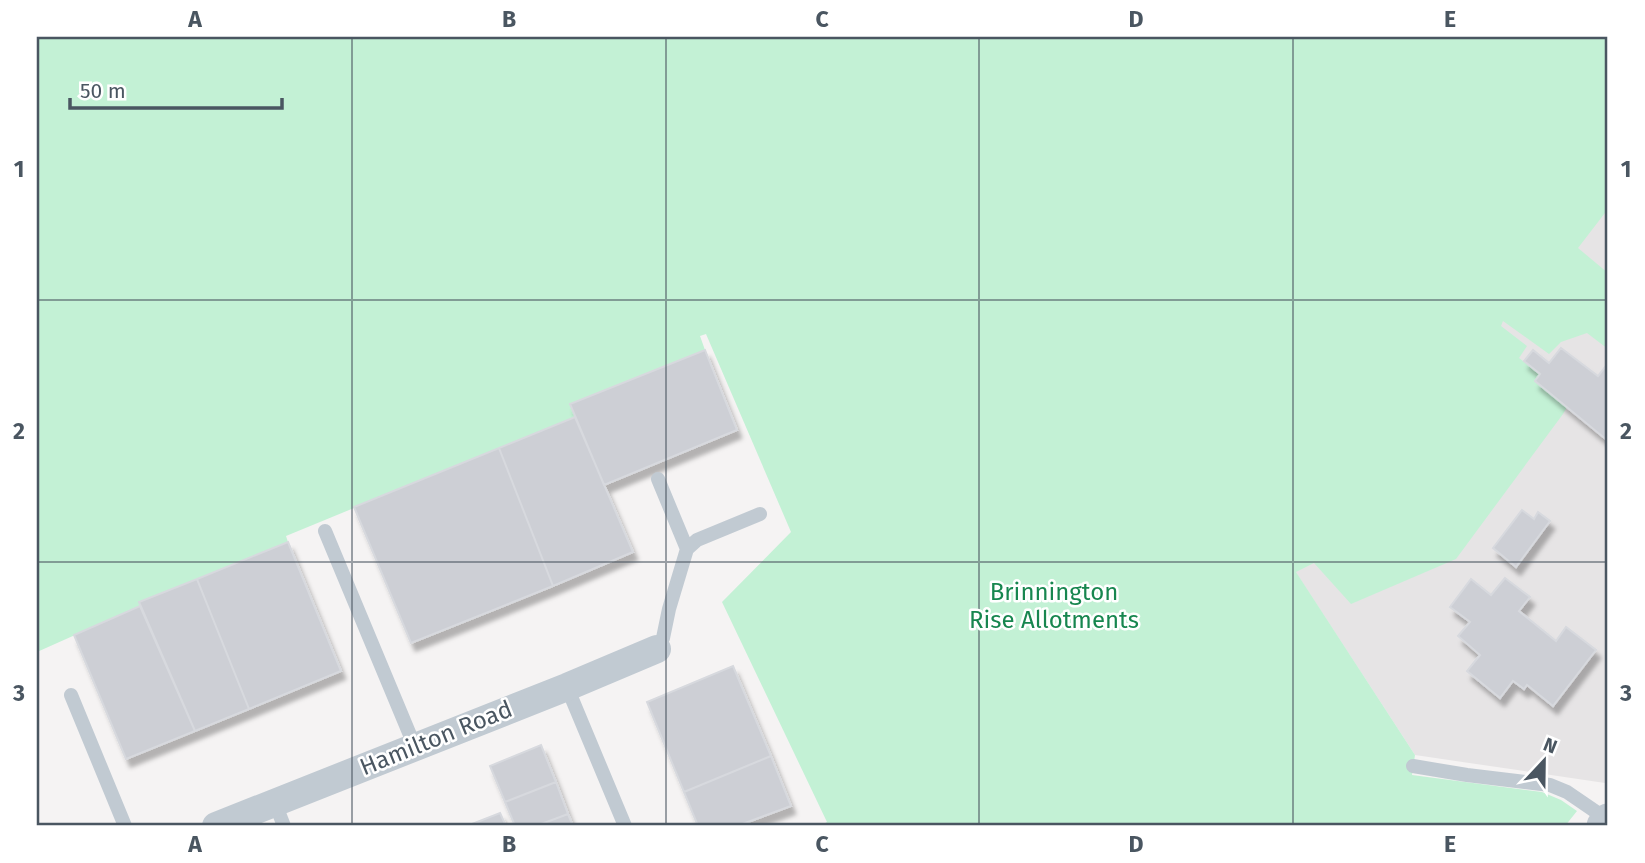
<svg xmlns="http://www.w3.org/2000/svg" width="1645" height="863" viewBox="0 0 1645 863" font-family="'Fira Sans',sans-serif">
<defs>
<filter id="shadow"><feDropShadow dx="4.5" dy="8" stdDeviation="2" flood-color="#0004"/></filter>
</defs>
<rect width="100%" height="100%" fill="#f5f3f3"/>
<path fill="#e6e4e5" d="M 1608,65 L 1608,779 L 1605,783 L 1415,755 L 1118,300 Z"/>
<path fill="#c3f1d5" d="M 37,37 L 1608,37 L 1608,209 L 1578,248 L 1608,273 L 1608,349 L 1587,333 L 1561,342 L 1549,354 L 1503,321 L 1501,326 L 1527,346 L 1519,358 L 1540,374 L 1535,381 L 1567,407 L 1563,414 L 1456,559 L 1351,604 L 1314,563 L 1296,572 L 1415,755 L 1412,775 L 1542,792 L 1561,800 L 1577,811 L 1565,826 L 820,826 L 827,822 L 722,602 L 791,532 L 706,334 L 700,336 L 705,350 L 570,404 L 575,417 L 286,536 L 288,542 L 139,602 L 140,606 L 37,652 Z"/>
<path fill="#cdcfd5" stroke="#d7d9de" stroke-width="2" filter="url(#shadow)" d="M 1561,348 L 1598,376 L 1605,367 L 1608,370 L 1608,441 L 1535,381 L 1540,374 L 1524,361 L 1533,350 L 1549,363 Z
M 705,350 L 737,430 L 604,485 L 570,404 Z
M 575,417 L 633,552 L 553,586 L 499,448 Z
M 499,448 L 553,586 L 411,643 L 354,507 Z
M 1522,510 L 1534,519 L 1538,512 L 1550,521 L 1516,567 L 1493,548 Z
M 288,542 L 341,671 L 249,709 L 197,579 Z
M 1505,578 L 1530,597 L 1519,611 L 1556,641 L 1566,627 L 1596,650 L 1553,706 L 1527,685 L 1524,689 L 1513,681 L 1500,698 L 1467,671 L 1480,655 L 1458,636 L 1470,622 L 1450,607 L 1471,579 L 1491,595 Z
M 197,579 L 249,709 L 195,731 L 139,602 Z
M 140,606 L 195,731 L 126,759 L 74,635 Z
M 733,666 L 771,756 L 684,792 L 647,702 Z
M 541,745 L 556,782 L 505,802 L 490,766 Z
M 771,756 L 791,806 L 737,826 L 698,826 L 684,792 Z
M 556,782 L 568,814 L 536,826 L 515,826 L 505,802 Z
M 500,813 L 506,826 L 467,826 Z
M 568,814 L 573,826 L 536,826 Z"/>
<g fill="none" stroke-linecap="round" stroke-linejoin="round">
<path stroke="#c1cad2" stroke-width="14" d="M 658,479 L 687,549
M 325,531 L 415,747
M 657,649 L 663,638 L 669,609 L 687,549 L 697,540 L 760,514
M 567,687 L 625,826
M 71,695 L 125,826
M 1413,766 L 1467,775 L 1550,785 L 1567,792 L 1608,820
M 275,803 L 284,826"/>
<path stroke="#c1cad2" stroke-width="28" d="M 216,826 L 567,687 L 657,649"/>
<path stroke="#c1cad2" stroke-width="35" d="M 1604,826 L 1608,821"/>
</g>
<path fill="none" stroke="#4a5661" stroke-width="2" stroke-opacity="0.55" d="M 352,37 L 352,826M 666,37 L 666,826M 979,37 L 979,826M 1293,37 L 1293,826M 37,300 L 1608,300M 37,562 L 1608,562"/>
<g text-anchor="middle" stroke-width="5" stroke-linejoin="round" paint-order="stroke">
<g font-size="24" fill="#17864f" stroke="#fff">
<text x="1054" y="600">Brinnington<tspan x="1054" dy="28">Rise Allotments</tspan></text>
</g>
<g font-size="24" fill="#4a5661" stroke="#fff">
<text transform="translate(436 738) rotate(-22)" y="8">Hamilton Road</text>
</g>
</g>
<rect width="1645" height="863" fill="none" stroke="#ffffff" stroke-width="77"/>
<g transform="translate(1544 761) rotate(22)" stroke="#ffffff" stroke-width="5" paint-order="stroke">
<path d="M0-5L12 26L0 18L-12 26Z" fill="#4a5661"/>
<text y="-10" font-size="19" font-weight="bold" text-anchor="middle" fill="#4a5661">N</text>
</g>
<path d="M70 98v10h212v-10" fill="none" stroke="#4a5661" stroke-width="3.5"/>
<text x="80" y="98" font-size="21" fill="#4a5661" stroke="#ffffff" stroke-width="5" paint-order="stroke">50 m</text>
<rect x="38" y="38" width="1568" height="786" fill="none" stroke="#4a5661" stroke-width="2.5"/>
<g font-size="23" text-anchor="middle" font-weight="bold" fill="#4a5661">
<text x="195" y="27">A</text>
<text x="509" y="27">B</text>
<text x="822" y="27">C</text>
<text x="1136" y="27">D</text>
<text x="1450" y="27">E</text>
<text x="19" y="177">1</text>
<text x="1626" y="177">1</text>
<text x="19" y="439">2</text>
<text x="1626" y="439">2</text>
<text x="19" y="701">3</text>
<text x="1626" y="701">3</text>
<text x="195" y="852">A</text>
<text x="509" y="852">B</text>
<text x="822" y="852">C</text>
<text x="1136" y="852">D</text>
<text x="1450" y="852">E</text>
</g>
</svg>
